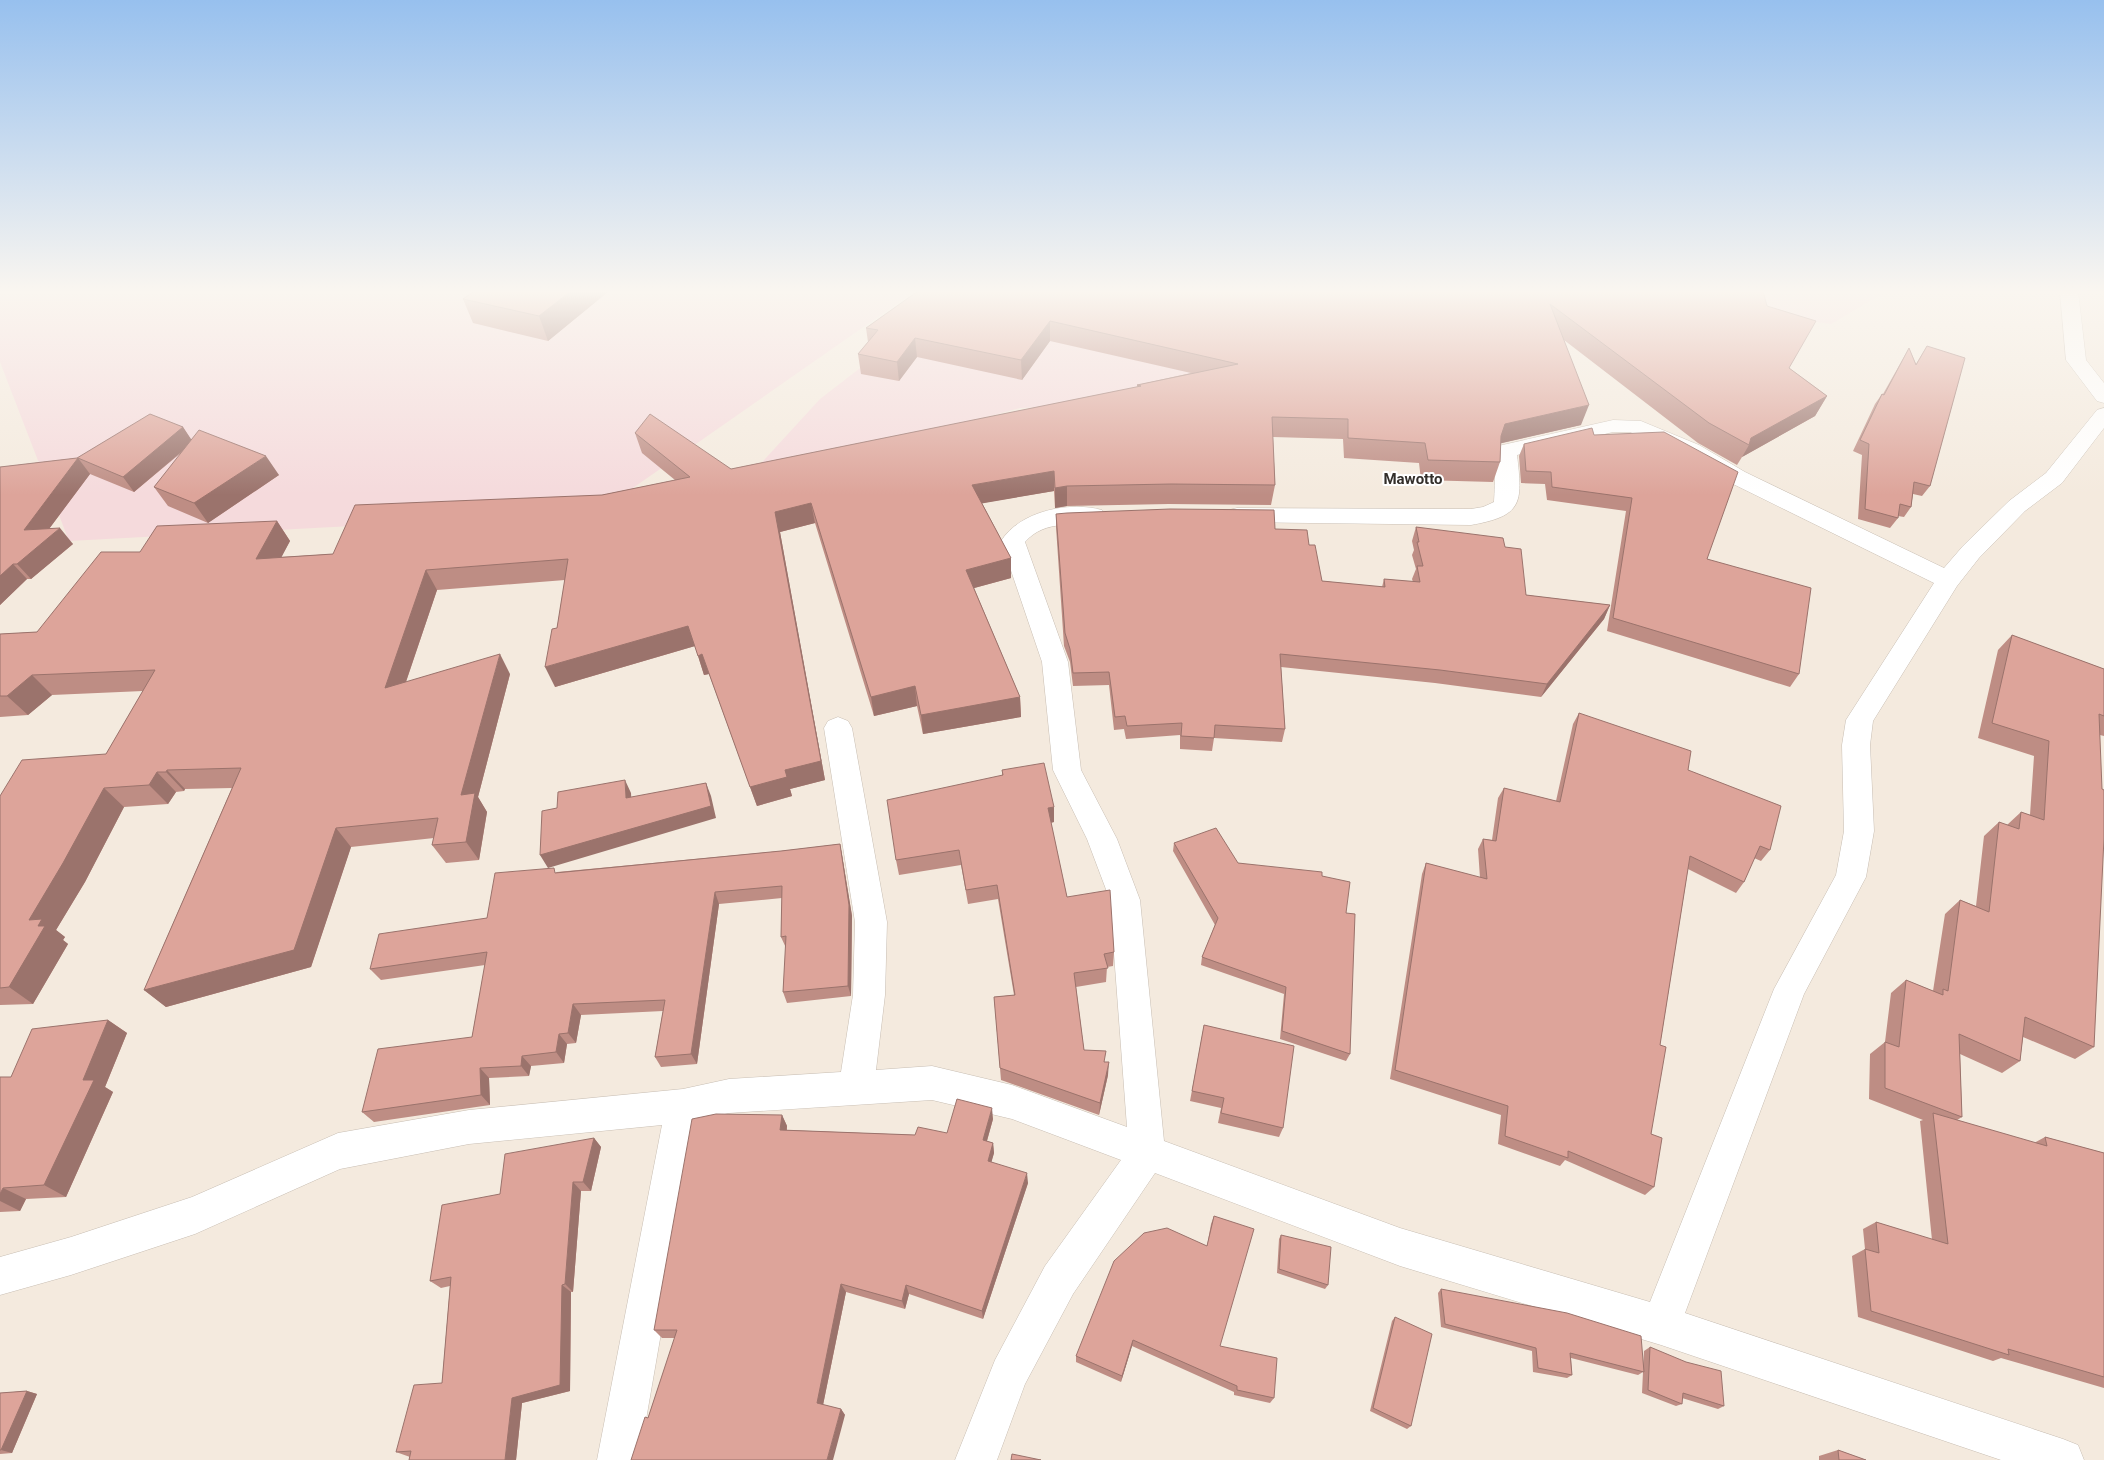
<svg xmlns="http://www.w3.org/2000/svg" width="2104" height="1460" viewBox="0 0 2104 1460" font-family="Roboto,sans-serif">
<rect width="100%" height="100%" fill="#f4eade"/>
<path fill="#f5dadc" d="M 0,291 L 915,291 L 597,513 L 69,541 L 0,362 Z
M 960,291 L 1887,291 L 1831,324 L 1627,297 L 1529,324 L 1490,391 L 1020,408 L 742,484 L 820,399 Z"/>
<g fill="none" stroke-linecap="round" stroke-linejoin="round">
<defs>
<path id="minor" d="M 2060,291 L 2078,291 L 2086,360 L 2104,383 L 2104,403 L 2097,401 L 2066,360 Z
M 2104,408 L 2104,428 L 2062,483 L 2025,511 L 1979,558 L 1957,586 L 1873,721 L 1870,745 L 1874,831 L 1866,877 L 1804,994 L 1685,1313 L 2063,1439 L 2078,1445 L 2084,1460 L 2001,1460 L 1661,1345 L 1400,1266 L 1155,1173 L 1073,1294 L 1025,1384 L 997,1460 L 955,1460 L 995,1360 L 1045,1266 L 1121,1160 L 1012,1119 L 932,1100 L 729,1113 L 698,1120 L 639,1460 L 597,1460 L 662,1125 L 469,1144 L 340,1169 L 195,1234 L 71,1275 L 0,1295 L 0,1257 L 71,1237 L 192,1197 L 338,1133 L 469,1110 L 683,1089 L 729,1079 L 841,1072 L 853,995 L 855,922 L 824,728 L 828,721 L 838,717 L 848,721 L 852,728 L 887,922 L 885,995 L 876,1070 L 932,1066 L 1012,1085 L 1127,1127 L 1110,900 L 1087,839 L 1053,770 L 1042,662 L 1001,541 C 1020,511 1069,501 1102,510 L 1106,515 L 1102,520 C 1075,528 1046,518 1025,542 L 1068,662 L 1081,770 L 1117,839 L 1140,900 L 1164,1141 L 1400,1228 L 1650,1302 L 1774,989 L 1836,875 L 1844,831 L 1842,745 L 1846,720 L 1934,583 L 1729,482 L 1683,455 L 1630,432 L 1613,432 L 1517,455 C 1523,504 1522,516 1471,525 L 1237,522 L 1229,520 L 1225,515 L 1229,510 L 1237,508 L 1471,509 L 1483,507 L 1494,502 C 1495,492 1495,452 1498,446 L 1613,420 L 1641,421 L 1699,445 L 1745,472 L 1944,568 L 1963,546 L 2009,501 L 2046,473 L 2097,410 Z"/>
</defs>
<use href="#minor" stroke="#c8beb3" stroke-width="1"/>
<use href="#minor" fill="#fff" fill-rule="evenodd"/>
</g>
<path fill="#be8d84" d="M 609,291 L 548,341 L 473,323 L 463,299 Z
M 918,291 L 1767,306 L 1789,368 L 1827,396 L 1815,416 L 1742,457 L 1737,465 L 1698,443 L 1564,340 L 1581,425 L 1501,443 L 1500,462 L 1493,482 L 1421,480 L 1419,463 L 1344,458 L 1343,439 L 1273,437 L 1275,485 L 1271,505 L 1169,504 L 1067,506 L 1055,508 L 1054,491 L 982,503 L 1011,558 L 1011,578 L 974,588 L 1020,697 L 1021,717 L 923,734 L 917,706 L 874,716 L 815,523 L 780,532 L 825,780 L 790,789 L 792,796 L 757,806 L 709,674 L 704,675 L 695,646 L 555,687 L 557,628 L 565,580 L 437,590 L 406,682 L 510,674 L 478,797 L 487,812 L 479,860 L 446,863 L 432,845 L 434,838 L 351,847 L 311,967 L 166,1007 L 144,990 L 232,788 L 185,789 L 184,791 L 176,792 L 168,804 L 124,807 L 85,882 L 56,930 L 65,937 L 63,940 L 68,944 L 33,1004 L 0,1005 L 0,796 L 106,754 L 143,691 L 52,695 L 28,715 L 0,717 L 0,634 L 37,632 L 140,552 L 277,521 L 290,541 L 281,557 L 333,554 L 602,495 L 675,480 L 642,453 L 635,433 L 731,469 L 1137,387 L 1137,385 L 1191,373 L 1050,341 L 1022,380 L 917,357 L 899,381 L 861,374 L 858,354 L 868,342 L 866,328 Z
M 1927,346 L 1930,486 L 1922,496 L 1913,494 L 1911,507 L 1904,517 L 1898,516 L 1898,518 L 1890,528 L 1858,519 L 1862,455 L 1853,451 L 1875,404 L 1882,394 L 1883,394 L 1909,348 L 1916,364 Z
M 183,427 L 191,440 L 279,475 L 208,523 L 168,506 L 154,487 L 182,452 L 134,492 L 90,474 L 49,529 L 73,544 L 31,579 L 27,579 L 0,605 L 0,467 L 77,458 Z
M 1594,435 L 1707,559 L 1799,674 L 1790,687 L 1607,631 L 1626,511 L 1547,500 L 1545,484 L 1521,483 L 1519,456 L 1524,444 Z
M 1056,514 L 1275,529 L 1309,545 L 1322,581 L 1382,587 L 1384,579 L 1413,582 L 1412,579 L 1416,569 L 1412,555 L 1414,550 L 1412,541 L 1416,527 L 1505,547 L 1526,595 L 1610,605 L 1604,619 L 1541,697 L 1435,683 L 1281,667 L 1285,729 L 1282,742 L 1214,738 L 1212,751 L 1180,749 L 1180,735 L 1126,739 L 1124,729 L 1114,730 L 1109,685 L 1073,686 L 1070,662 L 1064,646 L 1056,527 Z
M 2012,635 L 2104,669 L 2104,736 L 2100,735 L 2094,1047 L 2075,1059 L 2023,1037 L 2020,1061 L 2002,1073 L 1960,1054 L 1962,1117 L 1957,1120 L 2034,1143 L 2045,1137 L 2104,1153 L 2104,1388 L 2001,1358 L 1993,1361 L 1858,1317 L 1852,1256 L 1865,1249 L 1863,1229 L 1876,1222 L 1932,1240 L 1920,1121 L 1923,1120 L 1869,1099 L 1870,1054 L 1885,1042 L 1891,993 L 1906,980 L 1933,991 L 1945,914 L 1960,900 L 1976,906 L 1984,836 L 1999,822 L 2007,825 L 2021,812 L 2030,815 L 2034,756 L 1978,738 L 1998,650 Z
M 1579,713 L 1688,770 L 1770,850 L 1761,861 L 1754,858 L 1744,882 L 1736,893 L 1688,869 L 1660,1045 L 1651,1134 L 1654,1187 L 1645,1195 L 1565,1160 L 1560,1166 L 1498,1144 L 1501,1115 L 1390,1079 L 1422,874 L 1426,863 L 1480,878 L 1478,849 L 1483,839 L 1492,840 L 1498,798 L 1504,788 L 1556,801 L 1573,724 Z
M 1002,770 L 1054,807 L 1054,822 L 1051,823 L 1067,897 L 1114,952 L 1113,966 L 1107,967 L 1106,982 L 1076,987 L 1084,1050 L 1105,1062 L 1108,1075 L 1099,1115 L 1001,1080 L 994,997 L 1014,995 L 998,899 L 968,904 L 961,865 L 899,875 L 896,860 L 1002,776 Z
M 1174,843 L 1238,863 L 1322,876 L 1346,913 L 1350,1054 L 1346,1061 L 1280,1039 L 1284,994 L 1201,965 L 1202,957 L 1215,925 L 1173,851 Z
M 840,844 L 842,855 L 852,916 L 851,996 L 787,1003 L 783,992 L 786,948 L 781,937 L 782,898 L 719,904 L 697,1064 L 661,1067 L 655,1057 L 663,1011 L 581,1015 L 576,1043 L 567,1044 L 564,1063 L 531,1066 L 529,1076 L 489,1078 L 490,1105 L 374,1122 L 362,1112 L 472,1037 L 485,965 L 381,980 L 370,969 L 487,918 L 557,872 L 781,851 Z
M 108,1020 L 127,1033 L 105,1087 L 113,1092 L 66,1197 L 26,1199 L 20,1211 L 0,1212 L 0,1077 L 11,1077 Z
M 1204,1025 L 1283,1128 L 1279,1137 L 1218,1123 L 1221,1108 L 1190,1101 Z
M 782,1115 L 787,1126 L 787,1130 L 915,1135 L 947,1133 L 993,1119 L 987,1141 L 993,1143 L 994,1153 L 991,1162 L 1028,1183 L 983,1319 L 909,1294 L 905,1309 L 846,1292 L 823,1405 L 841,1409 L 845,1415 L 648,1418 L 675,1338 L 662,1338 L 654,1330 Z
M 594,1138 L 601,1147 L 591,1191 L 581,1191 L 573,1292 L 571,1292 L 570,1391 L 522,1403 L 516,1460 L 409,1460 L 410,1457 L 396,1452 L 442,1383 L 450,1286 L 441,1288 L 430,1281 L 500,1194 Z
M 1214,1216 L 1220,1346 L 1274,1398 L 1270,1403 L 1234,1395 L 1234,1392 L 1132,1346 L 1121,1382 L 1076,1362 L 1076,1356 L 1207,1246 L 1211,1224 Z
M 1281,1235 L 1328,1285 L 1325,1289 L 1277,1273 L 1279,1239 Z
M 1441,1289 L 1643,1369 L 1644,1351 L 1650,1347 L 1724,1406 L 1718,1409 L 1682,1398 L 1682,1404 L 1676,1406 L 1642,1393 L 1643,1372 L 1638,1375 L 1571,1358 L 1572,1375 L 1567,1378 L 1533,1372 L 1532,1351 L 1441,1327 L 1438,1293 Z
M 1395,1317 L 1411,1426 L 1407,1429 L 1370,1411 L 1392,1321 Z
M 27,1391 L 37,1394 L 12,1453 L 0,1454 L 0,1393 Z
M 1838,1450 L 1866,1460 L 1819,1460 L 1819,1456 Z"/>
<path fill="#9b736c" d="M 571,291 L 609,291 L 548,341 L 539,316 Z
M 1050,321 L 1050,341 L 1022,380 L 1021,360 Z
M 915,338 L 917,357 L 899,381 L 897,362 Z
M 1827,396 L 1815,416 L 1742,457 L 1749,445 L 1751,438 Z
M 1589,405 L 1581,425 L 1498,444 L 1505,424 Z
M 183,427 L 193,442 L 134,492 L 123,477 Z
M 266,456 L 279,475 L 208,523 L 194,503 Z
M 78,458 L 90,474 L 37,545 L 24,530 Z
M 1054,471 L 1054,491 L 973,505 L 972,485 Z
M 1067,486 L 1067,506 L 1055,508 L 1055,488 Z
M 811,503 L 815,523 L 780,532 L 825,780 L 790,789 L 792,796 L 757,806 L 750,787 L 785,770 L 775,512 Z
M 277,521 L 290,541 L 270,579 L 256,559 Z
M 60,528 L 73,544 L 31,579 L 17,564 Z
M 1011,558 L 1011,578 L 967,590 L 966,570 Z
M 13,564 L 27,579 L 0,605 L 0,576 Z
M 426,570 L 437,590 L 397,708 L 385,688 Z
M 1610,605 L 1604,619 L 1541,697 L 1547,684 Z
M 688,626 L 695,646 L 555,687 L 545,667 Z
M 500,654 L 510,674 L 478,797 L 487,812 L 479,860 L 466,842 L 461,795 Z
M 702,654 L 709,674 L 704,675 L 698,656 Z
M 32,675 L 52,695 L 28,715 L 7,696 Z
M 915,686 L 917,706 L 874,716 L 871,697 Z
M 1020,697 L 1021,717 L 923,734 L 921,715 Z
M 167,770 L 185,789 L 184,791 L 166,772 Z
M 157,772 L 176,792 L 168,804 L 149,785 Z
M 625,780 L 631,793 L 632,811 L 626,798 Z
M 706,783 L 711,796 L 716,818 L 548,868 L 540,855 Z
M 104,788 L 124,807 L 85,882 L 56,930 L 65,937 L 63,940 L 68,944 L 33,1004 L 9,987 L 29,920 Z
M 1054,807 L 1054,822 L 1048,823 L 1048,808 Z
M 336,828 L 351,847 L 311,967 L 166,1007 L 144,990 Z
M 840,844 L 842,855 L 852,916 L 851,996 L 848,986 Z
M 715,892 L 719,904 L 697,1064 L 691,1054 Z
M 573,1004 L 581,1015 L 576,1043 L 568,1033 Z
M 108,1020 L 127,1033 L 105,1087 L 113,1092 L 66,1197 L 44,1185 L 83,1080 Z
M 559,1034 L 567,1044 L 564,1063 L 556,1052 Z
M 522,1056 L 531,1066 L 529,1076 L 521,1066 Z
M 1109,1062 L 1108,1075 L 1099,1115 L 1100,1103 Z
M 480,1068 L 489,1078 L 490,1105 L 481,1095 Z
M 992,1108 L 993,1119 L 984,1151 L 983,1140 Z
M 782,1115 L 787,1126 L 785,1141 L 780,1130 Z
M 594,1138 L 601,1147 L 591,1191 L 583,1182 Z
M 993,1143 L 994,1153 L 989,1171 L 988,1161 Z
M 1027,1173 L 1028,1183 L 983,1319 L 982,1311 Z
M 573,1182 L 581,1191 L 573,1292 L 565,1284 Z
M 3,1188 L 26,1199 L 20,1211 L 0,1201 L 0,1194 Z
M 841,1284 L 846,1292 L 822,1410 L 817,1403 Z
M 562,1285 L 571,1292 L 570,1391 L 522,1403 L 516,1460 L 505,1460 L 512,1398 Z
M 906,1285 L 909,1294 L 905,1309 L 902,1301 Z
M 1133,1340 L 1132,1346 L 1121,1382 L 1122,1376 Z
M 27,1391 L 37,1394 L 12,1453 L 1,1450 Z
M 841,1409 L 845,1415 L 833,1460 L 827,1460 Z"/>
<path fill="#dda49a" stroke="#9b736c" d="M 474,291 L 571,291 L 539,316 L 463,299 Z
M 918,291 L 1763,291 L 1767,306 L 1816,321 L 1789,368 L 1827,396 L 1751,438 L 1749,445 L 1709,423 L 1550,304 L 1589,405 L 1505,424 L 1501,436 L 1500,462 L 1428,460 L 1425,443 L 1348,438 L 1348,419 L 1272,417 L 1275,485 L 1171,484 L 1067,486 L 1055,488 L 1054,471 L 972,485 L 1011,558 L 966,570 L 1020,697 L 921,715 L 915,686 L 871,697 L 811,503 L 775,512 L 821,761 L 785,770 L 787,777 L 750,787 L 702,654 L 698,656 L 688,626 L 545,667 L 552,629 L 557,628 L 568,559 L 426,570 L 385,688 L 500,654 L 461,795 L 475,793 L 466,842 L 432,845 L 438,818 L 336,828 L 294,950 L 144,990 L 241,768 L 167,770 L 166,772 L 157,772 L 149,785 L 104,788 L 63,863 L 29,920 L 42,919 L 38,926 L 45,926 L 9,987 L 0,988 L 0,796 L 22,760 L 106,754 L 155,670 L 32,675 L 7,696 L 0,696 L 0,634 L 37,632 L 101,552 L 140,552 L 157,526 L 277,521 L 256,559 L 333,554 L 355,505 L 602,495 L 690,477 L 635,433 L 650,414 L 731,469 L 1141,386 L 1137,385 L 1238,364 L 1050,321 L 1021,360 L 915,338 L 897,362 L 858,354 L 878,330 L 866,328 Z
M 1927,346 L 1965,358 L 1930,486 L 1914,482 L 1911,507 L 1900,504 L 1898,518 L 1865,509 L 1869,444 L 1860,440 L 1882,394 L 1884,395 L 1909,348 L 1916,365 Z
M 150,414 L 183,427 L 123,477 L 78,458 L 24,530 L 60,528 L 17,564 L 13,564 L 0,576 L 0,467 L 77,458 Z
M 1592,428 L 1594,435 L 1664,432 L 1738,472 L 1707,559 L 1811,588 L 1799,674 L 1613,618 L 1632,498 L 1552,487 L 1551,472 L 1526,471 L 1524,444 Z
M 199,430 L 266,456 L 194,503 L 154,487 Z
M 1170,509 L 1274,510 L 1275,529 L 1307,530 L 1309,545 L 1315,545 L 1322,581 L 1385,587 L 1384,579 L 1420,582 L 1417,566 L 1423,566 L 1417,542 L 1419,542 L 1416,527 L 1503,538 L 1505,547 L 1521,549 L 1526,595 L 1610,605 L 1547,684 L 1440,670 L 1280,654 L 1285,729 L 1215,725 L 1214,738 L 1181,736 L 1182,723 L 1127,726 L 1125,716 L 1115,717 L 1109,672 L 1073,673 L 1070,649 L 1065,633 L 1056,514 L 1067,513 Z
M 2012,635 L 2104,669 L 2104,716 L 2099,714 L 2102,789 L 2104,790 L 2104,838 L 2094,1047 L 2025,1017 L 2020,1061 L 1959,1034 L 1962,1117 L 1885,1088 L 1885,1042 L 1899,1047 L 1906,980 L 1943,995 L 1943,989 L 1948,991 L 1960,900 L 1989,912 L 1999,822 L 2019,829 L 2021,812 L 2044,820 L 2049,741 L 1992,723 Z
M 1579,713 L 1691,751 L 1688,770 L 1781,806 L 1770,850 L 1760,846 L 1744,882 L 1690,856 L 1660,1045 L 1666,1047 L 1651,1134 L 1662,1138 L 1654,1187 L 1568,1151 L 1568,1158 L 1505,1136 L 1508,1106 L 1395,1070 L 1426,863 L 1487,879 L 1483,839 L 1496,841 L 1504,788 L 1560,802 Z
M 1044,763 L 1054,807 L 1048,808 L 1067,897 L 1110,890 L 1114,952 L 1104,954 L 1108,968 L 1074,973 L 1084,1050 L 1106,1051 L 1104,1062 L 1109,1062 L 1100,1103 L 1000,1068 L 994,997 L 1015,995 L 997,885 L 966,890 L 959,850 L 896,860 L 887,800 L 1003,775 L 1002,770 Z
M 625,780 L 626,798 L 706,783 L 711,806 L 540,855 L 542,811 L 557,808 L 558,792 Z
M 1216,828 L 1238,863 L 1322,872 L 1322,876 L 1350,882 L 1346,913 L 1355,914 L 1350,1054 L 1282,1031 L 1286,987 L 1202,957 L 1218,918 L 1174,843 Z
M 840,844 L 849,905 L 848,986 L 783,992 L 786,936 L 781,937 L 782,886 L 715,892 L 691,1054 L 655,1057 L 665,1000 L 573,1004 L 568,1033 L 559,1034 L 556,1052 L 522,1056 L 521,1066 L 480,1068 L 481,1095 L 362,1112 L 378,1049 L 472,1037 L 487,952 L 370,969 L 379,934 L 487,918 L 495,873 L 554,868 L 555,873 L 781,851 Z
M 108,1020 L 83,1080 L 94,1080 L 44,1185 L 3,1188 L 0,1194 L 0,1077 L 11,1077 L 32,1029 Z
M 1204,1025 L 1294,1046 L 1283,1128 L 1221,1113 L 1224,1098 L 1192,1091 Z
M 957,1099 L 992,1108 L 983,1140 L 993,1143 L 988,1161 L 1027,1173 L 982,1311 L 906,1285 L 902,1301 L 841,1284 L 817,1403 L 841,1409 L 827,1460 L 631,1460 L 645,1417 L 648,1418 L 677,1330 L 654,1330 L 692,1119 L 716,1114 L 782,1115 L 780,1130 L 915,1135 L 918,1127 L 947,1133 Z
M 1933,1113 L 2047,1146 L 2045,1137 L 2104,1153 L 2104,1377 L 2008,1349 L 2009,1355 L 1871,1311 L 1865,1249 L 1879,1253 L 1876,1222 L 1948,1244 Z
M 594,1138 L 583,1182 L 573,1182 L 565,1284 L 562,1285 L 560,1385 L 512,1398 L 505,1460 L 409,1460 L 411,1451 L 396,1452 L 414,1385 L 442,1383 L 451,1277 L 430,1281 L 442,1205 L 500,1194 L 505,1154 Z
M 1214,1216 L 1254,1229 L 1220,1346 L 1277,1358 L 1274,1398 L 1237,1390 L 1237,1386 L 1133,1340 L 1122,1376 L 1076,1356 L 1114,1261 L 1144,1233 L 1167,1228 L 1207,1246 Z
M 1281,1235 L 1331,1247 L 1328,1285 L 1279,1269 Z
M 1441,1289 L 1567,1313 L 1641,1336 L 1644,1372 L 1570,1353 L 1572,1375 L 1538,1368 L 1536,1348 L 1445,1324 Z
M 1395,1317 L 1432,1334 L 1411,1426 L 1373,1408 Z
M 1650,1347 L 1686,1362 L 1721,1371 L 1724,1406 L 1683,1393 L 1682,1404 L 1648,1390 Z
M 27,1391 L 1,1450 L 0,1450 L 0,1393 Z
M 1838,1450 L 1866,1460 L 1839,1460 Z
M 1012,1454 L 1041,1460 L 1011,1460 Z"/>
<linearGradient id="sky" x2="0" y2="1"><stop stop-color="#97c0ee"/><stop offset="0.59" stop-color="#faf6f0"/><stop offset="1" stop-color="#faf6f0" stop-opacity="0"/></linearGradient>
<rect width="2104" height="495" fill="url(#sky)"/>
<g text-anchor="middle" stroke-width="4" stroke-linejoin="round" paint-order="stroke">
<g font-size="15" font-weight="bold" fill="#322e2a" stroke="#fff">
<text x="1413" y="484">Mawotto</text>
</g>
</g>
</svg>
